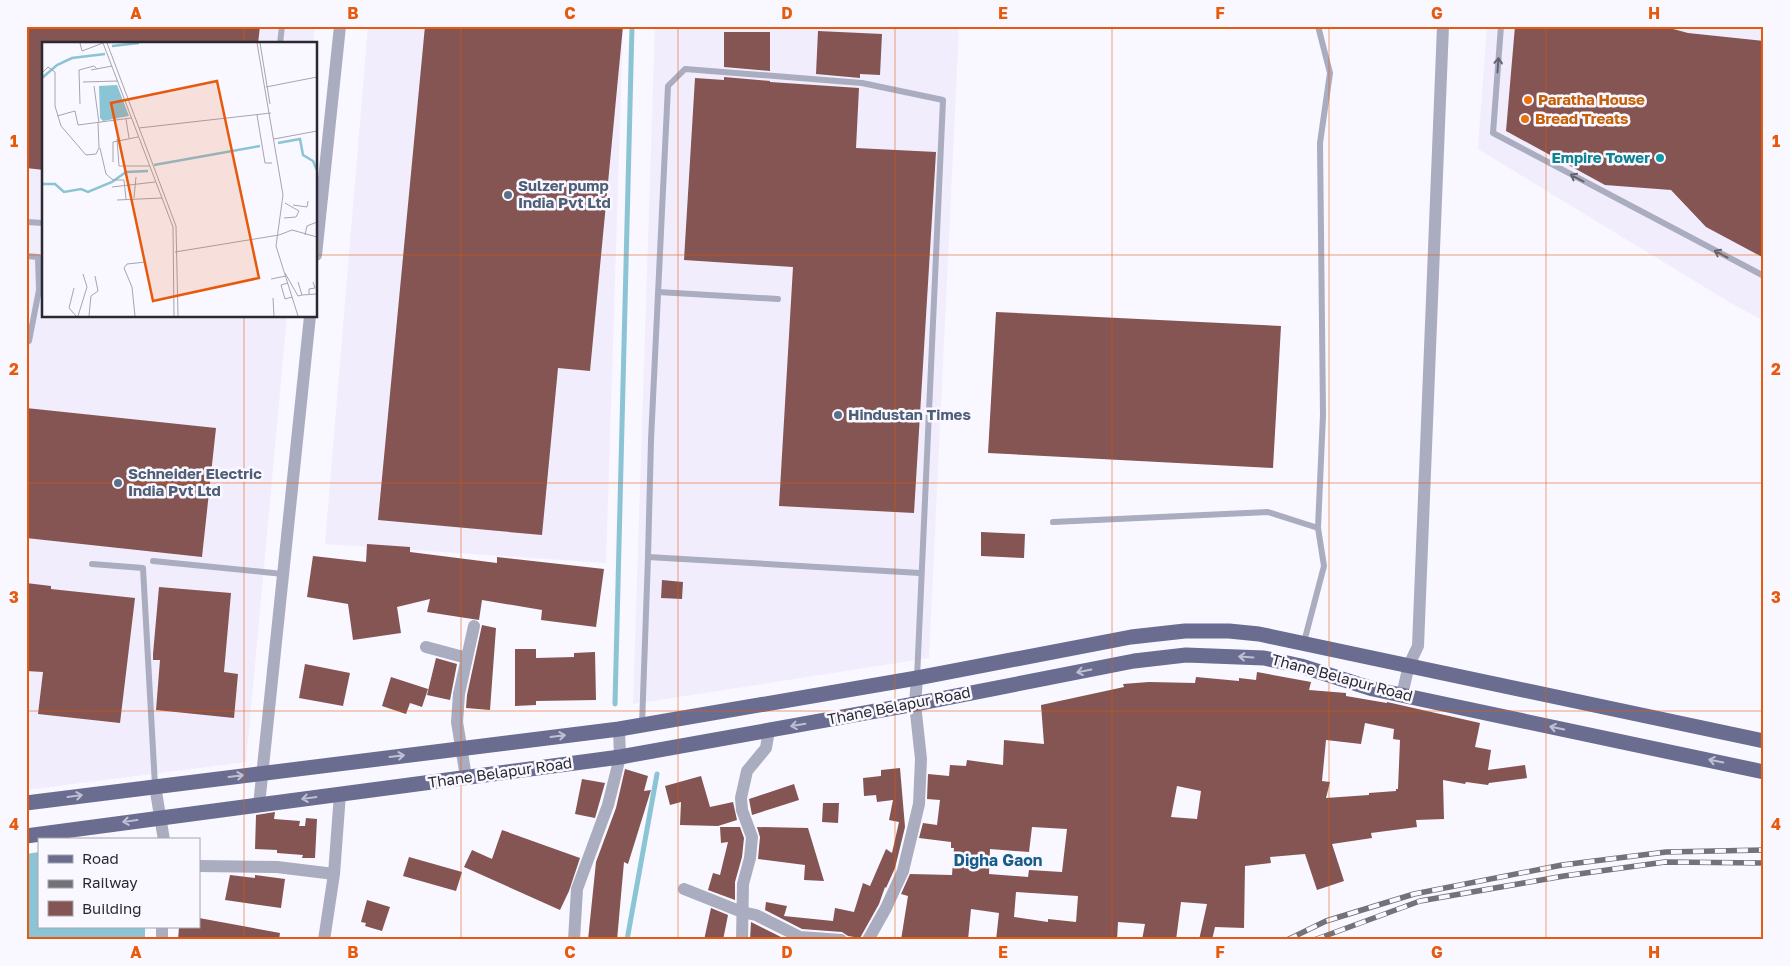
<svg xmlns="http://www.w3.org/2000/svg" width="1790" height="966" viewBox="0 0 1790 966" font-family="'Golos Text',sans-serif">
<rect width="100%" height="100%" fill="#f9f7ff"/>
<path fill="#f1edfd" d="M 26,26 L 315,26 L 313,44 L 44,44 L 44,316 L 287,316 L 246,762 L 26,790 Z
M 368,26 L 623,26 L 606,563 L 325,544 Z
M 655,26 L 959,26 L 929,658 L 633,704 Z
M 1487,26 L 1764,26 L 1764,321 L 1729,302 L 1478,149 Z"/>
<path fill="#8ac4d5" d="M 39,852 L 39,927 L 145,927 L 145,940 L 26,940 L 26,854 Z"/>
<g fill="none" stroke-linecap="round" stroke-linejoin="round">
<path stroke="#8ac4d5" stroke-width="5" d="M 615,704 L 632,26
M 627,940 L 657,774"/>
</g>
<path fill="#845552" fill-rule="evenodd" d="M 26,26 L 260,26 L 258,44 L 44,44 L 44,170 L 26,168 Z
M 425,26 L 623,26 L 590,371 L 558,368 L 542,535 L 378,520 Z
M 1515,26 L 1662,26 L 1688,33 L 1764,41 L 1764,258 L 1706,227 L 1671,190 L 1605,185 L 1506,131 Z
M 818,31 L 882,34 L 880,75 L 860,74 L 860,78 L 816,74 Z
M 724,32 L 770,32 L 770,71 L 724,67 Z
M 724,77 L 770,81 L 770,82 L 859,88 L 856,148 L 936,152 L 914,513 L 779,506 L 793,267 L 684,260 L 695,78 L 724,80 Z
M 996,312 L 1281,326 L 1273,468 L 988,453 Z
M 26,408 L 216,428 L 202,557 L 26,538 Z
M 981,532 L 1025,534 L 1024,558 L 981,556 Z
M 367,544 L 410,547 L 410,552 L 497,563 L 497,557 L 604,569 L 596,627 L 541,620 L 542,610 L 482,600 L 479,620 L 427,612 L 430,599 L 397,607 L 401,633 L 353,640 L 348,604 L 307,597 L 313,556 L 366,562 Z
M 662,580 L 683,582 L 682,599 L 661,598 Z
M 26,583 L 51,586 L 51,589 L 135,598 L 120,723 L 38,714 L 43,672 L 26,671 Z
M 159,587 L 231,593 L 224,672 L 238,674 L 234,718 L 156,710 L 160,660 L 153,660 L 153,654 Z
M 482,625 L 496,628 L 490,710 L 466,708 L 467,695 Z
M 515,649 L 536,649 L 536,658 L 574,657 L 574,653 L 595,652 L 596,700 L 536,701 L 536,705 L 515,706 Z
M 436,658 L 457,664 L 450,700 L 427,695 Z
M 305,664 L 350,673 L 343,706 L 299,698 Z
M 1257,672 L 1311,682 L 1309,690 L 1346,693 L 1346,696 L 1387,703 L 1387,702 L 1480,723 L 1475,747 L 1491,750 L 1488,770 L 1525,765 L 1527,778 L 1489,783 L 1488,785 L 1466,782 L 1465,784 L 1443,780 L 1444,819 L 1416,820 L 1417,827 L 1371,833 L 1372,838 L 1332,844 L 1344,881 L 1317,890 L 1305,854 L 1270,857 L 1271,863 L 1245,866 L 1244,928 L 1215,927 L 1212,940 L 1199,940 L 1207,904 L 1181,902 L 1176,940 L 1142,940 L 1145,924 L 1118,922 L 1117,940 L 996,940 L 999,913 L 971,909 L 968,940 L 901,940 L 908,896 L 901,894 L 910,874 L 952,875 L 954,848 L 951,848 L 951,842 L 919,838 L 923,823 L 937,825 L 940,800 L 927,799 L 928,774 L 949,776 L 950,765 L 966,766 L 967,760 L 1003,765 L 1004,740 L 1044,744 L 1041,705 L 1124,687 L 1123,684 L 1149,682 L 1195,683 L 1196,677 L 1239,681 L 1239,678 L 1256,680 ZM 1365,723 L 1394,729 L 1393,739 L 1400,740 L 1398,789 L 1396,789 L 1396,791 L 1369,793 L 1369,795 L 1326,798 L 1330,782 L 1322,781 L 1326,740 L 1361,744 ZM 1177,786 L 1201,791 L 1197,819 L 1171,817 ZM 1032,827 L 1067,829 L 1062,872 L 1029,870 L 1028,877 L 989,874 L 990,849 L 1029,852 ZM 1016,892 L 1078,896 L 1076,922 L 1048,919 L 1048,922 L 1014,917 Z
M 391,677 L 428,689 L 422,707 L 410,703 L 406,714 L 382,706 Z
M 900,768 L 905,827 L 895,868 L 886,888 L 885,887 L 879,904 L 860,938 L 848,936 L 842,932 L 802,929 L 765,910 L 766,902 L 787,906 L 784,916 L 833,921 L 835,908 L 854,912 L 863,883 L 870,886 L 886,849 L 892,853 L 899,822 L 889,820 L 893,800 L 877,802 L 876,795 L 864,796 L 863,778 L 881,776 L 881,770 Z
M 625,769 L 648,776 L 644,791 L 651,790 L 628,864 L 624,862 L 617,940 L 588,940 L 596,862 L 616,808 Z
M 701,776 L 710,807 L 733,802 L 737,820 L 718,826 L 680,825 L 681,802 L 670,805 L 665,786 Z
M 582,779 L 605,783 L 595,818 L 575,814 Z
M 794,784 L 799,800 L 752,815 L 749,799 Z
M 823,803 L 839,803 L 838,823 L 822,822 Z
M 275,812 L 274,819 L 300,821 L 299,826 L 305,826 L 306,818 L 317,819 L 315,858 L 302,858 L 303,855 L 277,853 L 277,850 L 255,849 L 256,815 Z
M 720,827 L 740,827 L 744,838 L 742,857 L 735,882 L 735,900 L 708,890 L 713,873 L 720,875 L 728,842 L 721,843 Z
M 757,827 L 808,828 L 824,881 L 804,880 L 805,865 L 758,859 L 760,837 Z
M 502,830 L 580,858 L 569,891 L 560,910 L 464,867 L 472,850 L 492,859 Z
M 409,857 L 462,872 L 456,891 L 403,876 Z
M 230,875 L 255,878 L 255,875 L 285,879 L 281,908 L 225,900 Z
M 367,900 L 390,907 L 382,931 L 365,926 L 366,923 L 361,922 Z
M 711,908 L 728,915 L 723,940 L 704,940 Z
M 199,918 L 280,933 L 279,940 L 233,940 L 217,938 L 217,940 L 178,940 L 179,927 L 199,927 Z
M 751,922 L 787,940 L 750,940 Z"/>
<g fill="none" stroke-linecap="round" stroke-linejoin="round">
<path stroke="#aaacc0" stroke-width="6" d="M 1501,26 L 1493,133 L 1764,276
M 280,44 L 282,26
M 26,222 L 44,223
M 26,256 L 38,257 L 39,290 L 29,341 L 26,343
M 658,292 L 778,299
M 1053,522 L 1268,512 L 1318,528 L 1324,566 L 1304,642
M 1318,528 L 1323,415 L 1320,143 L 1330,73 L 1318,26
M 153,561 L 283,574
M 92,564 L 143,568 L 155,786
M 917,678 L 943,100 L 862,83 L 685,69 L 668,86 L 651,440 L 648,557 L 920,573
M 642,725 L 648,557"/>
<path stroke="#aaacc0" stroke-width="12" d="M 316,255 L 340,26
M 426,647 L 467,658
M 1402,695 L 1409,665 L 1418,646 L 1443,26
M 466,777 L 457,722 L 459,694 L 474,626
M 155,786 L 164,840
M 259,805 L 310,316
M 199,866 L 277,867 L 334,874
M 684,889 L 742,912 L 756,915 L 800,937 L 841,940
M 162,940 L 162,927
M 324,940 L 334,874 L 340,794
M 574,940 L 577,889 L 608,805 L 620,757 L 619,729
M 742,940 L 743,884 L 750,858 L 752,837 L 742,810 L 741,798 L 747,771 L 766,748 L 769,730
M 868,940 L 886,908 L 903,871 L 919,804 L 921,759 L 915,704 L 917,678"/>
<path stroke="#6a6d90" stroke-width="15" d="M 26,803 L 619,729 L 917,678 L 1131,637 L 1185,631 L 1229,631 L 1259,634 L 1764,741
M 26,836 L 620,757 L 915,704 L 1134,661 L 1186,655 L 1264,658 L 1301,666 L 1373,689 L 1764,772"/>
<defs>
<path id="rail" d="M 1287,940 L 1326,921 L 1414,894 L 1562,865 L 1666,852 L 1764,850
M 1314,940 L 1420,901 L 1564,876 L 1665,862 L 1764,863"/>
</defs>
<use href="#rail" stroke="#747279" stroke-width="5.5"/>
<use href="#rail" stroke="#f9f7ff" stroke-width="4" stroke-dasharray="11" stroke-linecap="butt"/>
</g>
<defs><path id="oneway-shaft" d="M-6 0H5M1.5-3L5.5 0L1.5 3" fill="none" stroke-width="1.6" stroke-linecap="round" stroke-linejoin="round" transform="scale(1.25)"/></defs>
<g stroke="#646471">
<use href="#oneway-shaft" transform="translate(1498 65) rotate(-86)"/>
<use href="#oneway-shaft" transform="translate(1577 178) rotate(-152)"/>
<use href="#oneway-shaft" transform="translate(1721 254) rotate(-152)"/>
</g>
<g stroke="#c0c0d3">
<use href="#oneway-shaft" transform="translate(1246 657) rotate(-176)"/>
<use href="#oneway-shaft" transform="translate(1084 671) rotate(169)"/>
<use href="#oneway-shaft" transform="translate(798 725) rotate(170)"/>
<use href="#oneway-shaft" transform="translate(1557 728) rotate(-168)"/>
<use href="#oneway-shaft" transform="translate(558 736) rotate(-7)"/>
<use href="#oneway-shaft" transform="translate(397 756) rotate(-7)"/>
<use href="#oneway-shaft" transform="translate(1716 761) rotate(-168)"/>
<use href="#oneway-shaft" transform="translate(236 776) rotate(-7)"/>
<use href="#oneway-shaft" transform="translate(75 796) rotate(-8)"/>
<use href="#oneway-shaft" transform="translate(309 798) rotate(172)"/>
<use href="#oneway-shaft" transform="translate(130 821) rotate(172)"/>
</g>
<path fill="none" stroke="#e8590c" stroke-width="1" stroke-opacity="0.55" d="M 244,26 L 244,44M 461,26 L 461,940M 678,26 L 678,940M 895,26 L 895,940M 1112,26 L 1112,940M 1329,26 L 1329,940M 1546,26 L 1546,940M 26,255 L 44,255M 316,255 L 1764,255M 244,316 L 244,940M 26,483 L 1764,483M 26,711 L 1764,711"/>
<g fill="#e8710a" stroke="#f9f7ff" stroke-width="2">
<circle cx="1528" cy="100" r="5"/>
<circle cx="1525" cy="119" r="5"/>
</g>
<circle fill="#0f9aa8" stroke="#f9f7ff" stroke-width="2" cx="1660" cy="158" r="5"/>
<g fill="#5c6f8a" stroke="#f9f7ff" stroke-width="2">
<circle cx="508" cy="195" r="5"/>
<circle cx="838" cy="415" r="5"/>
<circle cx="118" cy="483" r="5"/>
</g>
<g text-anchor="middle" stroke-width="5" stroke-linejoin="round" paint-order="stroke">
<g font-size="15" font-weight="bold" fill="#c56008" stroke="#f9f7ff" text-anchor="start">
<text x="1538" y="105">Paratha House</text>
<text x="1535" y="124">Bread Treats</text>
</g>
<g font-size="15" font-weight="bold" fill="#0d838f" stroke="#f9f7ff" text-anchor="end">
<text x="1650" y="163">Empire Tower</text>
</g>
<g font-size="15" font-weight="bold" fill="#4e5e75" stroke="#f9f7ff" text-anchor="start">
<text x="518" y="191">Sulzer pump<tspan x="518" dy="17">India Pvt Ltd</tspan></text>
<text x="848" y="420">Hindustan Times</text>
<text x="128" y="479">Schneider Electric<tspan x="128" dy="17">India Pvt Ltd</tspan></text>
</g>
<g font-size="15" fill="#2b2930" stroke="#f9f7ff">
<text transform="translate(1342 678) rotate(15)" y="5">Thane Belapur Road</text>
<text transform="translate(899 706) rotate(-11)" y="5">Thane Belapur Road</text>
<text transform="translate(500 773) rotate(-8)" y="5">Thane Belapur Road</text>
</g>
<g font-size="16" font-weight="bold" fill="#175c8a" stroke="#f9f7ff">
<text x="998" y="866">Digha Gaon</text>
</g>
</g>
<g transform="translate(42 42)">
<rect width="275" height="275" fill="#f9f7ff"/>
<path d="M 75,43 L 87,74 L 61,79 L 58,76 L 57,44 Z" fill="#8ac4d5"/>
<path fill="none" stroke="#8ac4d5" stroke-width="2.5" d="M 70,4 L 97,1M 0,36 L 15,23 L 30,16 L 63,12M 236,101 L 258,97 L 261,113 L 271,119 L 275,128M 112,123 L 218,104M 0,142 L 13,142 L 22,150 L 39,147 L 46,150 L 70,140 L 84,130 L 106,129"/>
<path fill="none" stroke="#a7a5ac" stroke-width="1" d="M 38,1 L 40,9 L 61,1M 61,1 L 131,185 L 132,274M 65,1 L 134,184 L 136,274M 215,1 L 241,153 L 234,204 L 256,274M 218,1 L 228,62M 49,28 L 70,24M 0,31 L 6,25 L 13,30 L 13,64 L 19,84 L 44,113 L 54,112 L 57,106 L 56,81M 41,40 L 76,39M 52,44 L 57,81M 224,45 L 275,35M 38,62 L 37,28 L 52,24 L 55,27M 215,73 L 223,121 L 230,121M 15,74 L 33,69 L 36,83 L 89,76M 84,77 L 87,96M 97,86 L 229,71M 75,97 L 77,124 L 108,124M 232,97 L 275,89M 58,106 L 64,132 L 71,138 L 82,138 L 84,157M 71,120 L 71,100 L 96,95M 70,145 L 113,140M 92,156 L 94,135M 75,158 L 120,156M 251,163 L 265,165 L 266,159M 242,176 L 254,175 L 257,169 L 243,161M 263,193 L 265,184 L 275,180M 133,210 L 237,193 L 250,188 L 275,195M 243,231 L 256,254 L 260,253 L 256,240M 229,237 L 244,234M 246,241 L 239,243 L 243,257 L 250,255M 32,246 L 27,266 L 34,274M 267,252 L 267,247 L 273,246 L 271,240M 260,253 L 275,252M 231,256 L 232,274M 36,274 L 45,245 L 41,232M 47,274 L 49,254 L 56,249 L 53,234M 93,274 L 90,245 L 82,226 L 85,222 L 104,220"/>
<path fill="#e8590c" fill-opacity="0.15" stroke="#e8590c" stroke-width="2.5" d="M 175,39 L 217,236 L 111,259 L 69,61 Z"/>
<rect width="275" height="275" fill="none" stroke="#2b2930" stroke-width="2.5"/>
</g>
<rect width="1790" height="966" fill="none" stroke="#f9f7ff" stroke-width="55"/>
<rect x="38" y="838" width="162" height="90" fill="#f9f7ff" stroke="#a7a5ac"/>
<rect x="48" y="855" width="25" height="8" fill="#6a6d90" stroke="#a7a5ac"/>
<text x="82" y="864" font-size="15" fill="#2b2930">Road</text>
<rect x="48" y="880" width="25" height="8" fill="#747279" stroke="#a7a5ac"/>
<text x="82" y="888" font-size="15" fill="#2b2930">Railway</text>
<rect x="48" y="901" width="25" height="15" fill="#845552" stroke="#a7a5ac"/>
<text x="82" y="914" font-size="15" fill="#2b2930">Building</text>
<rect x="28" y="28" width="1734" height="910" fill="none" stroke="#e8590c" stroke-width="2"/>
<g font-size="16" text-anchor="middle" font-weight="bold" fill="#e8590c">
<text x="136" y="19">A</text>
<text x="353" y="19">B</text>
<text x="570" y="19">C</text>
<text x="787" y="19">D</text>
<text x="1003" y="19">E</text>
<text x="1220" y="19">F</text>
<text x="1437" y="19">G</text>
<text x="1654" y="19">H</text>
<text x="14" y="147">1</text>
<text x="1776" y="147">1</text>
<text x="14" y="375">2</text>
<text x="1776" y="375">2</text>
<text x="14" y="603">3</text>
<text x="1776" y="603">3</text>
<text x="14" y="830">4</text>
<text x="1776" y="830">4</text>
<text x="136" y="958">A</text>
<text x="353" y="958">B</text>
<text x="570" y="958">C</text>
<text x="787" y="958">D</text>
<text x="1003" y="958">E</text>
<text x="1220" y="958">F</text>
<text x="1437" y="958">G</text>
<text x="1654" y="958">H</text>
</g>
</svg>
